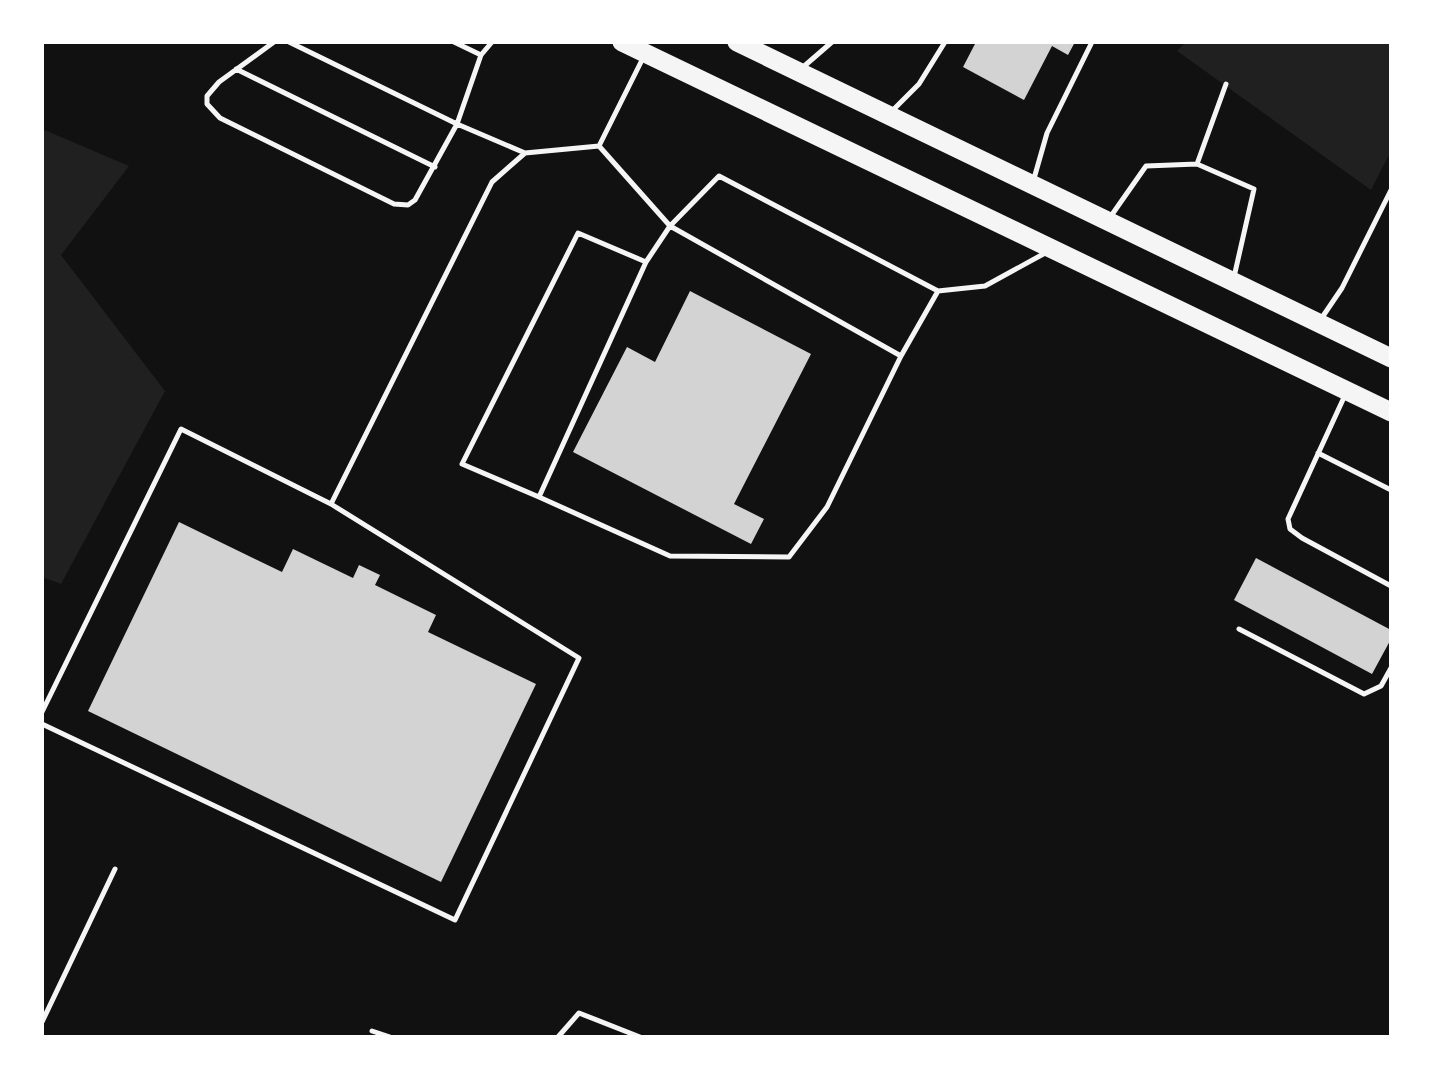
<svg xmlns="http://www.w3.org/2000/svg" width="1433" height="1079" viewBox="0 0 1433 1079" font-family="'DM Sans',sans-serif">
<rect width="100%" height="100%" fill="#111"/>
<path fill="#202020" d="M 1186,42 L 1391,42 L 1391,151 L 1371,190 L 1177,51 Z
M 42,129 L 129,166 L 61,255 L 165,391 L 61,584 L 42,577 Z"/>
<path fill="#d3d3d3" d="M 976,42 L 1075,42 L 1068,55 L 1052,46 L 1024,100 L 963,67 Z
M 690,291 L 811,354 L 734,504 L 764,519 L 751,544 L 573,452 L 627,347 L 655,362 Z
M 179,522 L 282,572 L 293,549 L 353,578 L 359,565 L 380,575 L 375,585 L 436,615 L 428,632 L 536,684 L 441,882 L 88,711 Z
M 1256,558 L 1391,630 L 1391,639 L 1372,674 L 1234,600 Z"/>
<g fill="none" stroke-linecap="round" stroke-linejoin="round">
<path stroke="#f5f5f5" stroke-width="5" d="M 274,42 L 219,82 L 207,96 L 207,104 L 220,118 L 394,204 L 408,205 L 415,200 L 457,124 L 289,42
M 454,42 L 481,55
M 492,42 L 481,55 L 457,124 L 525,153
M 644,56 L 599,146 L 670,226 L 646,262 L 539,497 L 670,556 L 789,557 L 827,507 L 901,356 L 938,291 L 985,286 L 1047,252
M 802,68 L 832,42
M 236,69 L 435,167
M 1226,84 L 1197,164 L 1254,189 L 1234,277
M 892,111 L 919,84 L 945,42
M 1033,182 L 1047,133 L 1092,42
M 1111,216 L 1146,166 L 1197,164
M 1321,319 L 1342,288 L 1391,190
M 901,356 L 670,226 L 719,176 L 938,291
M 1346,393 L 1288,519 L 1290,529 L 1302,538 L 1391,586
M 1318,453 L 1391,490
M 539,497 L 462,464 L 578,233 L 646,262
M 331,504 L 492,182 L 525,153 L 599,146
M 1239,629 L 1364,694 L 1381,686 L 1391,668
M 42,712 L 181,429 L 331,504 L 579,658 L 455,920 L 42,724
M 42,1022 L 115,869
M 372,1031 L 390,1037
M 558,1037 L 579,1013 L 640,1037"/>
<path stroke="#f5f5f5" stroke-width="19" d="M 622,42 L 1391,412
M 737,42 L 1391,358"/>
</g>
<rect width="1433" height="1079" fill="none" stroke="#ffffff" stroke-width="88"/>
</svg>
